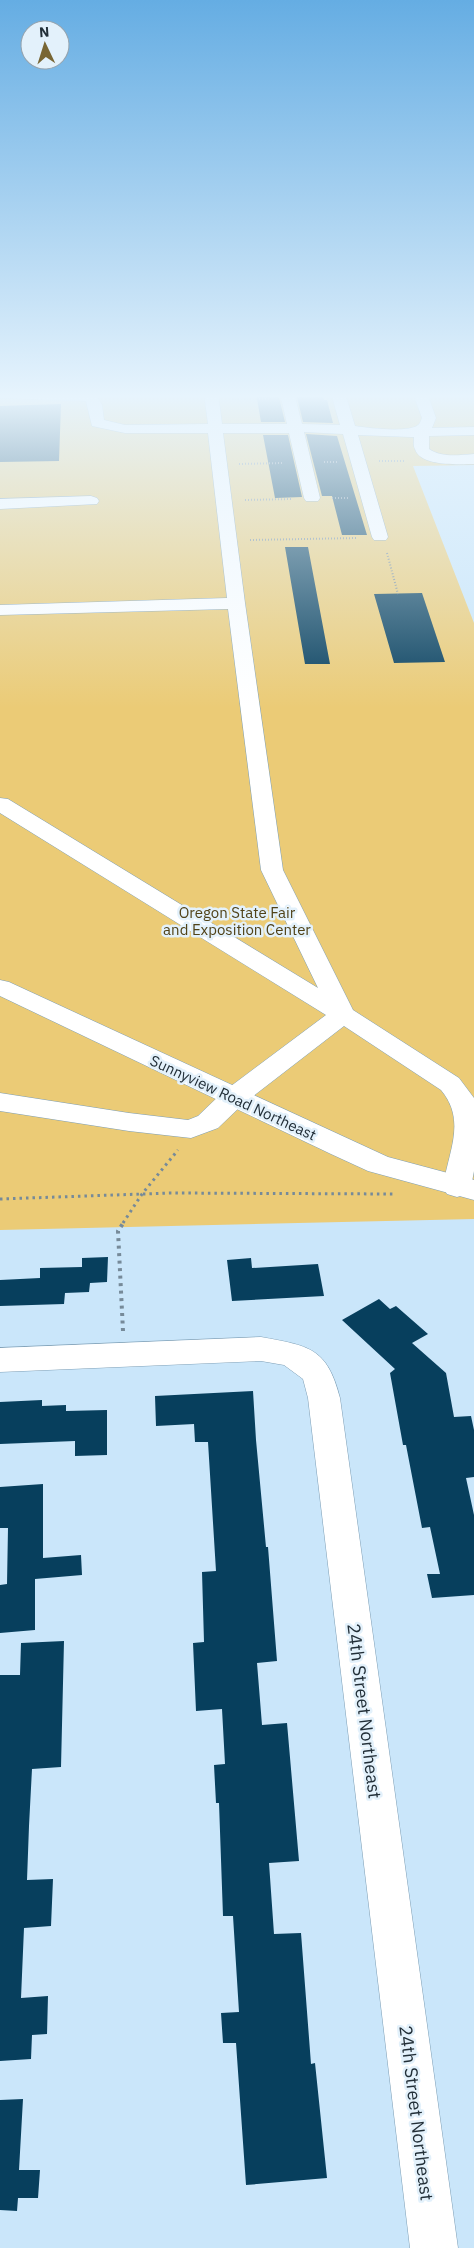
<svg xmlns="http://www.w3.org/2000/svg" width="474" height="2248" viewBox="0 0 474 2248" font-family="'IBM Plex Sans',sans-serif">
<rect width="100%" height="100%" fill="#cae6fa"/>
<path fill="#ebcb76" d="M 0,393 L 474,393 L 474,465 L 413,466 L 474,623 L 474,1219 L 0,1230 Z"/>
<path fill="#073f5d" d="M 256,393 L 278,393 L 285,422 L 261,422 Z
M 296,393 L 322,393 L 324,400 L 327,400 L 333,423 L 303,422 Z
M 61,404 L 59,461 L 0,462 L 0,406 Z
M 306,434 L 337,436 L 367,535 L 342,535 L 332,496 L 322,496 Z
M 263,435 L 288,435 L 302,497 L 275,498 Z
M 285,547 L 308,547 L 330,664 L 305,664 Z
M 422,593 L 445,662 L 394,663 L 374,594 Z
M 108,1257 L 107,1282 L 90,1283 L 89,1292 L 65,1293 L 64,1304 L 0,1306 L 0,1280 L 40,1278 L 40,1268 L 82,1267 L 82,1258 Z
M 251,1258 L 252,1268 L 318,1264 L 324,1296 L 232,1301 L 227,1260 Z
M 379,1299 L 390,1309 L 396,1306 L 428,1334 L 412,1343 L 446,1373 L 454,1417 L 471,1416 L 474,1430 L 474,1477 L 466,1478 L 474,1515 L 474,1595 L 432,1598 L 427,1574 L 440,1574 L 430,1527 L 422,1528 L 406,1445 L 403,1445 L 390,1373 L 395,1369 L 342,1320 Z
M 253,1391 L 256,1440 L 266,1547 L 268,1547 L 277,1661 L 257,1663 L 262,1725 L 287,1723 L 299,1861 L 269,1863 L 274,1934 L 301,1933 L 311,2064 L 315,2063 L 327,2178 L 246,2185 L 236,2043 L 223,2043 L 221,2013 L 239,2012 L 233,1916 L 223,1916 L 219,1803 L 216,1803 L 214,1765 L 225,1764 L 222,1709 L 196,1711 L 193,1643 L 204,1642 L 202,1572 L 216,1571 L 208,1442 L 195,1442 L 194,1424 L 156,1426 L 155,1396 Z
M 42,1400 L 42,1406 L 66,1405 L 66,1411 L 107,1410 L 107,1455 L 75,1456 L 75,1441 L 0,1444 L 0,1402 Z
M 43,1484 L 43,1558 L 81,1555 L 82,1575 L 35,1579 L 35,1630 L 0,1633 L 0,1585 L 7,1584 L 8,1528 L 0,1528 L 0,1487 Z
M 64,1641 L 61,1767 L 32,1769 L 29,1826 L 27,1880 L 53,1879 L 51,1926 L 24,1928 L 21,1998 L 48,1996 L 47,2034 L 32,2035 L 31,2059 L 0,2061 L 0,1675 L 20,1675 L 21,1643 Z
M 23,2099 L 19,2170 L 40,2170 L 38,2198 L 18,2198 L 17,2211 L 0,2210 L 0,2100 Z"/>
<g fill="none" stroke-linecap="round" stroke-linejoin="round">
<defs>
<path id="minor" d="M 0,393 L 90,393 L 96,395 L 102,405 L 104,420 L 125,425 L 208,424 L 204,393 L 218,393 L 222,424 L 287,424 L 280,393 L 294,393 L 302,424 L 340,425 L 331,393 L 345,393 L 355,426 C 367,428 409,433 418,425 C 420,424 421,420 422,418 L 413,393 L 427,393 L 436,418 L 432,428 L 474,427 L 474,435 L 429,436 L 429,449 C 442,458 459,455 474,454 L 474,464 C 460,464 420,467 415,449 C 413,446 414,441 414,437 L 411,437 L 358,435 L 388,537 L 386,540 L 374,540 L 372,537 L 343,434 L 304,432 L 320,498 L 318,501 L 306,501 L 304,498 L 289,433 L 223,433 L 245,603 L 283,870 L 353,1010 L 459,1078 L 474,1098 L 474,1171 L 471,1187 L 467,1194 L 457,1197 L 447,1194 L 443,1187 C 448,1152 467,1121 441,1090 L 344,1026 L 243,1104 L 218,1128 L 191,1138 L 129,1131 L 0,1111 L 0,1093 L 129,1113 L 188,1120 L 198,1116 L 223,1092 L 326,1015 L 0,813 L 0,798 L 8,799 L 318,988 L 261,870 L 228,609 L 0,615 L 0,605 L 227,598 L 208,433 L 125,433 L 92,426 L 86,401 L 0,398 Z
M 91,496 L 97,498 L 99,501 L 97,504 L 0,509 L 0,499 Z
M 261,1337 C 309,1346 327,1347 340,1398 L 458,2248 L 410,2248 L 308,1398 L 303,1379 L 284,1365 L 261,1361 L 0,1372 L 0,1348 Z"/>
<path id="major" d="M 0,980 L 9,982 L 388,1157 L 474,1180 L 474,1200 L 368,1171 L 331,1154 L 0,996 Z"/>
</defs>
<use href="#minor" stroke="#7d9eb5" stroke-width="1"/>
<use href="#major" stroke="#7d9eb5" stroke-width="1"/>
<path stroke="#768a99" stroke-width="2" stroke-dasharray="1 2" stroke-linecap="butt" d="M 232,399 L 269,399
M 379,461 L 405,461
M 324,462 L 338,462
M 239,464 L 283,463
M 332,498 L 349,498
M 245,500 L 291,499
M 250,540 L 358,538
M 387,553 L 398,594"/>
<path stroke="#768a99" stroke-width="3" stroke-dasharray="2.5 4" stroke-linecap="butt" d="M 0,1199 L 171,1193 L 394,1194
M 123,1223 L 142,1194 L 178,1150"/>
<path stroke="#768a99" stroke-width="4" stroke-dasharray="3 4.5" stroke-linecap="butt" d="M 123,1331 L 118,1231 L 124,1222"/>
<use href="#minor" fill="#fff" fill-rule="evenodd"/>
<use href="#major" fill="#fff" fill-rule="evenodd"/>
</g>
<linearGradient id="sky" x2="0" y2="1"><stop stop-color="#65ade3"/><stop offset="0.56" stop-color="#e7f4fd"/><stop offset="1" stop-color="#e7f4fd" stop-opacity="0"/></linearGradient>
<rect width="474" height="708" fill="url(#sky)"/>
<g text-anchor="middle" stroke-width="5" stroke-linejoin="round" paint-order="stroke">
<g font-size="15" fill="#504218" stroke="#e3f1fb">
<text x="237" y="918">Oregon State Fair<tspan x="237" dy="17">and Exposition Center</tspan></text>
</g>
<g font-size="15" fill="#222f38" stroke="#e3f1fb">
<text transform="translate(233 1098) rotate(25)" y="5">Sunnyview Road Northeast</text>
</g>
<g font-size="18" fill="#222f38" stroke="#e3f1fb">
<text transform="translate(364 1711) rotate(83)" y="6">24th Street Northeast</text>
<text transform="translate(416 2113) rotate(83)" y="6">24th Street Northeast</text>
</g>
</g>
<g transform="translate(45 45) rotate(356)"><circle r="24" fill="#e3f1fb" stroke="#96a3ad"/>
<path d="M0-4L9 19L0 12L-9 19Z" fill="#786634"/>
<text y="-8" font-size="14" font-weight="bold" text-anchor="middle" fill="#222f38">N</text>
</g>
</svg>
